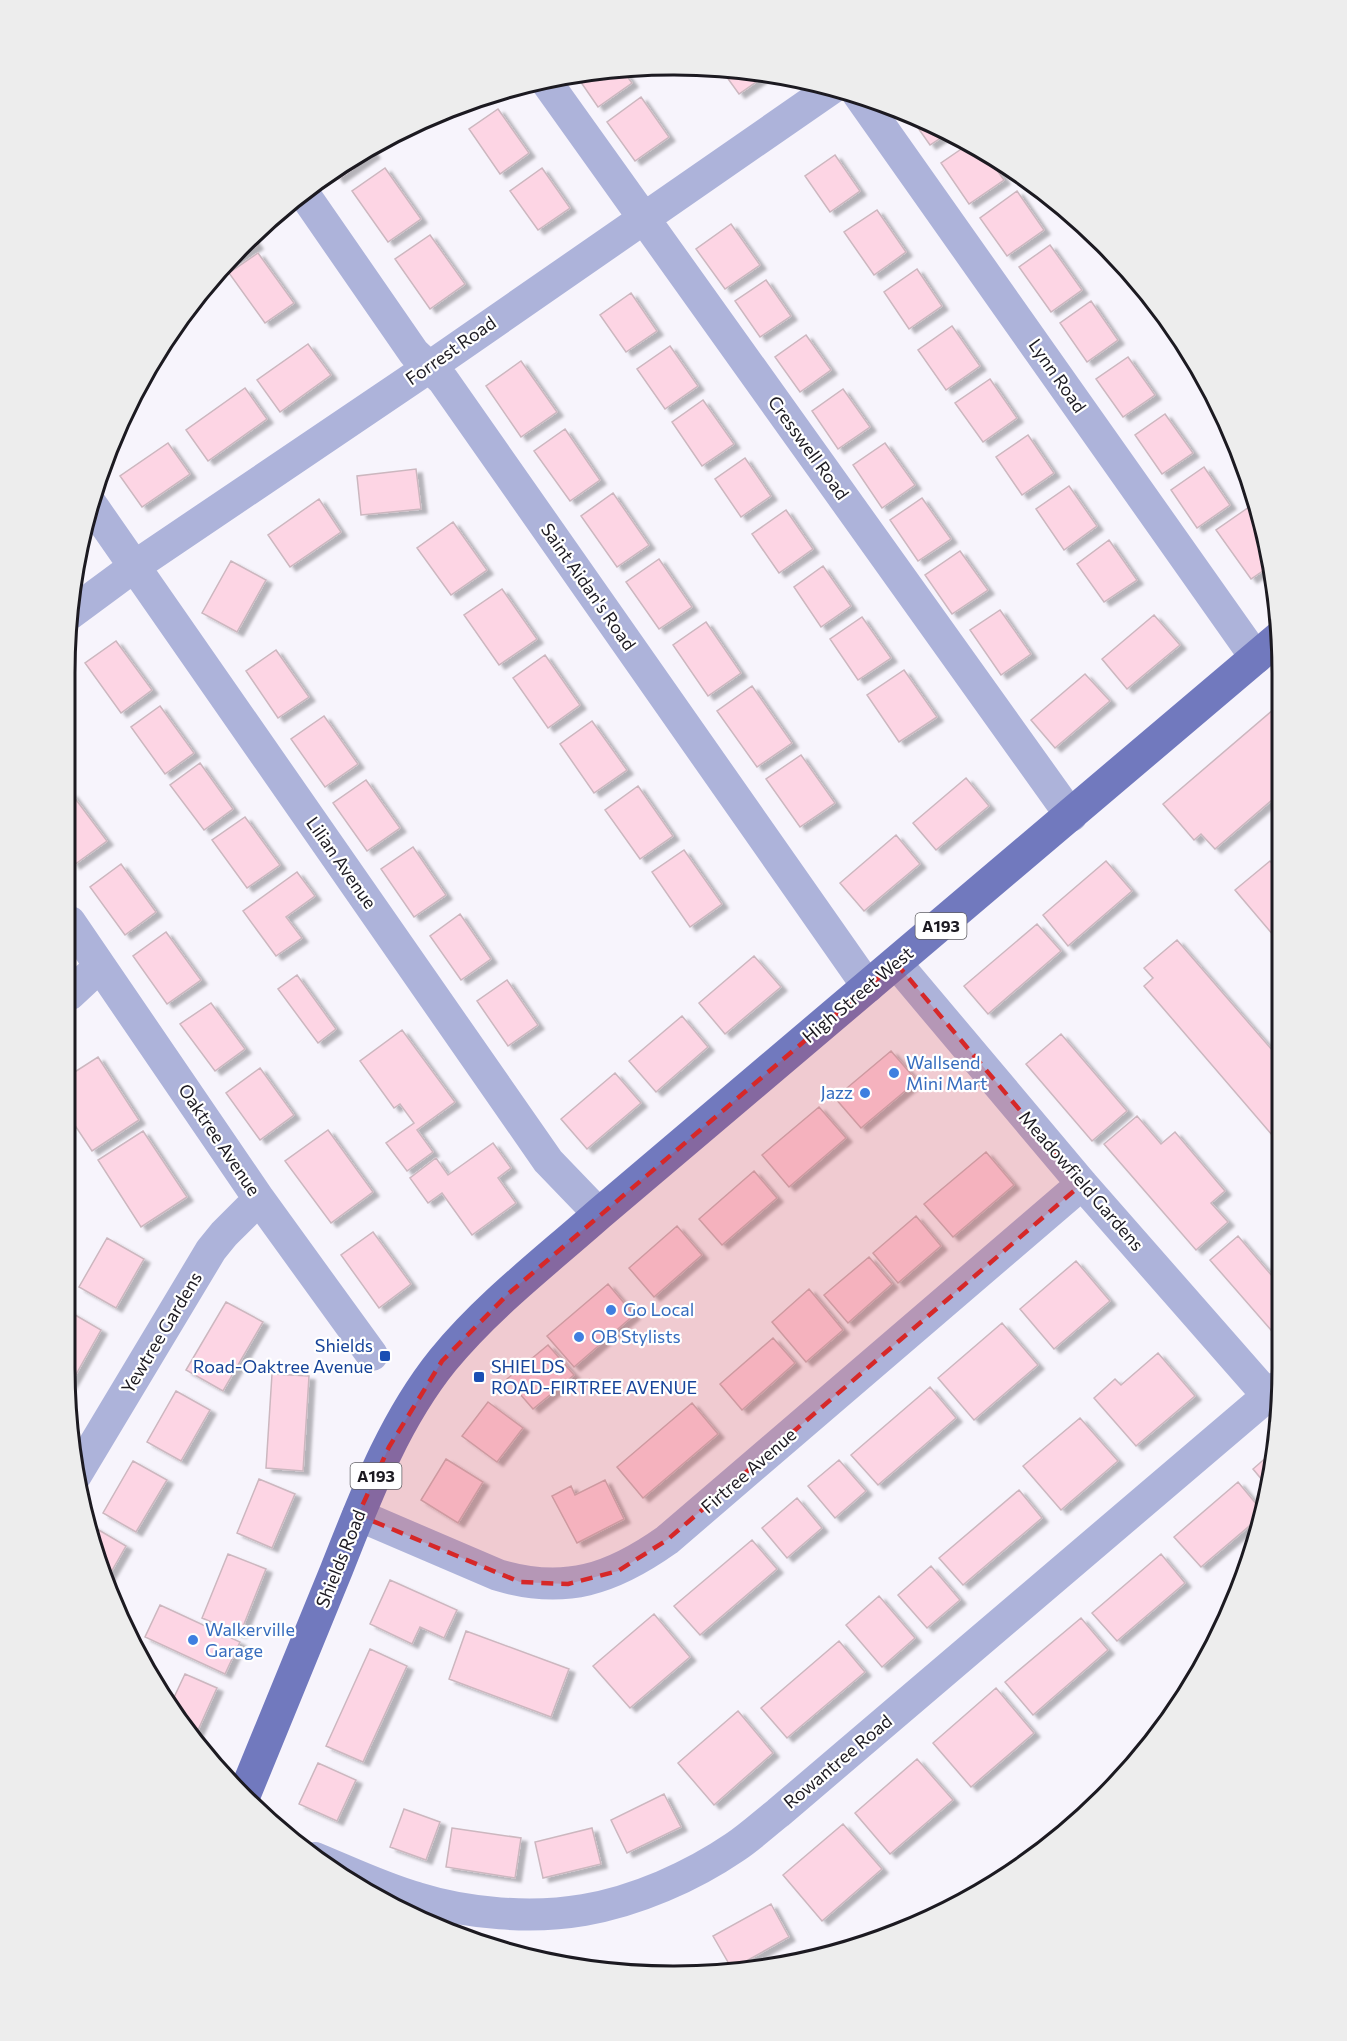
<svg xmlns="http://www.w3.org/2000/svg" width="1347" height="2041" viewBox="0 0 1347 2041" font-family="Commissioner,sans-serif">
<defs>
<filter id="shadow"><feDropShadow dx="6" dy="4" stdDeviation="1.5" flood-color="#0004"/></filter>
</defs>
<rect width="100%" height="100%" fill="#f7f4fc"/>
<path fill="#fdd5e4" stroke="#ccb7bf" stroke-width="1.5" filter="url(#shadow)" d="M 621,68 L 632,83 L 598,107 L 576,75 Z
M 721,69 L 753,70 L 769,73 L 739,94 Z
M 641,97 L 669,137 L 635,161 L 607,122 Z
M 498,109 L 529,153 L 500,174 L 469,129 Z
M 909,115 L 948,133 L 930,145 Z
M 970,143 L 982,149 L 1004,180 L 969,204 L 941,163 Z
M 370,149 L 374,154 L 338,179 L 333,172 Z
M 835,155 L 860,191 L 830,212 L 805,176 Z
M 385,168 L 421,219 L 388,242 L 352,191 Z
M 542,168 L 570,208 L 538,230 L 510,191 Z
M 1017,191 L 1044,230 L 1007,256 L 980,218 Z
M 877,210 L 906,252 L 874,275 L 844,232 Z
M 731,224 L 760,265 L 725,289 L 696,249 Z
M 430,235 L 465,284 L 430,309 L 395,259 Z
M 252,238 L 257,245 L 224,268 L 222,266 Z
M 1050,245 L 1082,290 L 1051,312 L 1019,267 Z
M 258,253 L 294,303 L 265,323 L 229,273 Z
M 917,269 L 942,306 L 909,329 L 884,292 Z
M 766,280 L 791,316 L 760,337 L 735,301 Z
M 631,293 L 657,331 L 626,352 L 600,315 Z
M 1091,301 L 1118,340 L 1087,362 L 1060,323 Z
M 952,326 L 980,366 L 946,390 L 918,350 Z
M 806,335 L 831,370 L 800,392 L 775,357 Z
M 308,344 L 331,375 L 280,412 L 257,380 Z
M 670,346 L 698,386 L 665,409 L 637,369 Z
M 1128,357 L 1155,395 L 1123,417 L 1096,379 Z
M 521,361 L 557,412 L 521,437 L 486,386 Z
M 990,379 L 1017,418 L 983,442 L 955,403 Z
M 245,388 L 267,419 L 208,461 L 186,430 Z
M 843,389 L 870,427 L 838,449 L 812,411 Z
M 703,400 L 734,444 L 702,466 L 672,422 Z
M 1165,414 L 1193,453 L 1162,474 L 1135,435 Z
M 565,429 L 600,480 L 570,501 L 534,451 Z
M 1028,435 L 1054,473 L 1022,495 L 996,457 Z
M 168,443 L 190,474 L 142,507 L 120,476 Z
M 885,443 L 915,485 L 882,508 L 853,465 Z
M 745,458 L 771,496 L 741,517 L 715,479 Z
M 1204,467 L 1230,505 L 1197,528 L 1171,490 Z
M 416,469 L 421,509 L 361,515 L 357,476 Z
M 1069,486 L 1097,526 L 1064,550 L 1036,509 Z
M 613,493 L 649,545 L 617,567 L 581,516 Z
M 922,498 L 951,539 L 918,561 L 890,520 Z
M 319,499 L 341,532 L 290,567 L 268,535 Z
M 1252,505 L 1262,519 L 1270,566 L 1251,579 L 1216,530 Z
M 786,510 L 813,549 L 779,573 L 752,534 Z
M 453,522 L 487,570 L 451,595 L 417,548 Z
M 1109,540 L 1137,580 L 1104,602 L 1077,564 Z
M 960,551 L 988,590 L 952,614 L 925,575 Z
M 659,559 L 692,607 L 659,629 L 626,582 Z
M 231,561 L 266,580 L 237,632 L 202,613 Z
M 823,566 L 851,606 L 821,627 L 794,587 Z
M 502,589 L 537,639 L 499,665 L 464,615 Z
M 1000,610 L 1031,654 L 1001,675 L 970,630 Z
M 1154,615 L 1180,645 L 1127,689 L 1102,659 Z
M 862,617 L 891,658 L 858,680 L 830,639 Z
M 706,622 L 741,673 L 708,696 L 673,645 Z
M 116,641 L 152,690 L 121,713 L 85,663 Z
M 276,650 L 309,697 L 278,718 L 246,671 Z
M 545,655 L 580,705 L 548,728 L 513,678 Z
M 904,670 L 937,717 L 899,742 L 867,695 Z
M 1085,674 L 1110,701 L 1055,748 L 1031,720 Z
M 752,686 L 792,743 L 757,767 L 717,711 Z
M 1281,703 L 1280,793 L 1215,849 L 1201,834 L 1194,840 L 1163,804 Z
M 160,706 L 194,753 L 165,774 L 131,727 Z
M 324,716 L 358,764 L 325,787 L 291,739 Z
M 592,721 L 627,770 L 594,793 L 560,744 Z
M 801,755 L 835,803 L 800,827 L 766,779 Z
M 200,763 L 233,809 L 204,830 L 170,785 Z
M 966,778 L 989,806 L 936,850 L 913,823 Z
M 366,780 L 400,828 L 367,851 L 333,803 Z
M 638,786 L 673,836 L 640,859 L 605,810 Z
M 71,793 L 107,841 L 74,865 L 70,858 L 70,795 Z
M 245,817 L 280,865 L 247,888 L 212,840 Z
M 896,835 L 920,864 L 864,911 L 840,883 Z
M 413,847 L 446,895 L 414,917 L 381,869 Z
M 684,850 L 722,904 L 690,927 L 652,872 Z
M 1106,861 L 1132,891 L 1068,946 L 1043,915 Z
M 1270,861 L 1276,868 L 1280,865 L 1280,943 L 1235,890 Z
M 121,864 L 156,912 L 125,935 L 90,887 Z
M 297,872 L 315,896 L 286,917 L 302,938 L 276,956 L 243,911 Z
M 460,914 L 491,959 L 461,980 L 430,936 Z
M 1037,924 L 1061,951 L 988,1014 L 964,986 Z
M 166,932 L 201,980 L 167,1004 L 133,956 Z
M 1177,940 L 1279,1058 L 1279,1143 L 1144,986 L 1153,978 L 1144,968 Z
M 754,956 L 781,987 L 725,1034 L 699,1003 Z
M 297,975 L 336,1029 L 318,1043 L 278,989 Z
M 507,980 L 538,1025 L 508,1046 L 477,1001 Z
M 211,1003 L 245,1049 L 215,1071 L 180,1024 Z
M 682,1016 L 708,1047 L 656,1092 L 629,1061 Z
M 402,1030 L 455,1102 L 417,1130 L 433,1152 L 407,1171 L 386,1143 L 414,1123 L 400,1104 L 394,1108 L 360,1061 Z
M 1061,1034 L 1127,1111 L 1092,1141 L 1026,1064 Z
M 891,1051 L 917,1081 L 861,1128 L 835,1098 Z
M 98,1057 L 139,1120 L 92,1151 L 70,1118 L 70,1075 Z
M 260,1068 L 294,1115 L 260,1140 L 226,1093 Z
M 615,1073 L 641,1103 L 587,1149 L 561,1119 Z
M 819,1107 L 846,1138 L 789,1187 L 762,1155 Z
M 1137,1116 L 1161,1144 L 1175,1132 L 1225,1191 L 1211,1203 L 1228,1222 L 1196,1250 L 1104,1144 Z
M 328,1130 L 373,1192 L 331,1223 L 285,1161 Z
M 143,1131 L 187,1197 L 141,1227 L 98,1160 Z
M 493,1143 L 511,1168 L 498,1178 L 516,1203 L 472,1235 L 442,1193 L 428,1203 L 410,1178 L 436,1158 L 448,1175 Z
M 986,1152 L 1014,1185 L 953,1237 L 924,1204 Z
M 754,1171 L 777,1198 L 722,1245 L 699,1219 Z
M 916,1216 L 941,1246 L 898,1283 L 873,1253 Z
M 677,1226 L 702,1255 L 654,1297 L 629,1268 Z
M 373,1232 L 411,1284 L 379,1308 L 341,1255 Z
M 1238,1236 L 1278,1283 L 1278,1325 L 1271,1330 L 1210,1260 Z
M 107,1238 L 144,1259 L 116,1308 L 79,1287 Z
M 869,1257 L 892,1284 L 848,1323 L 824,1295 Z
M 1076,1261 L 1110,1301 L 1054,1349 L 1020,1309 Z
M 608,1284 L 634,1315 L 574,1367 L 547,1336 Z
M 809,1289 L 843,1330 L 806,1362 L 772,1322 Z
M 226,1302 L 263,1322 L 223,1391 L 186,1370 Z
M 70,1312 L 101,1330 L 70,1385 Z
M 1002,1323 L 1038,1365 L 974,1420 L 938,1378 Z
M 773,1338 L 795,1363 L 742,1410 L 720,1384 Z
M 548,1345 L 574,1375 L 533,1409 L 507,1379 Z
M 1158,1353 L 1195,1396 L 1136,1446 L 1094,1398 L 1115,1379 L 1121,1385 Z
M 272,1374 L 309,1376 L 303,1471 L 266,1468 Z
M 930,1387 L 956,1418 L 878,1485 L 851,1455 Z
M 176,1391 L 210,1410 L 181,1461 L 147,1442 Z
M 488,1402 L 523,1428 L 497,1462 L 462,1436 Z
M 692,1403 L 718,1434 L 643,1498 L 617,1467 Z
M 1080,1418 L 1118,1461 L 1061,1510 L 1023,1466 Z
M 1277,1448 L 1268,1487 L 1253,1469 Z
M 446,1459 L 483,1482 L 458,1523 L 421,1500 Z
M 839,1460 L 866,1491 L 835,1518 L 808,1486 Z
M 133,1461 L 167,1480 L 136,1532 L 103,1513 Z
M 259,1479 L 295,1494 L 272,1548 L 237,1533 Z
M 605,1480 L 624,1519 L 577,1543 L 552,1496 L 571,1486 L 575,1495 Z
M 1238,1482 L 1262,1511 L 1261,1516 L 1201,1567 L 1174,1537 Z
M 1019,1490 L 1042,1518 L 963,1585 L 939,1558 Z
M 797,1498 L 822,1528 L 787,1558 L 762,1528 Z
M 92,1526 L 126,1546 L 106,1581 L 97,1563 L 89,1531 Z
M 752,1540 L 777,1569 L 700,1635 L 674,1606 Z
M 228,1554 L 266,1569 L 240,1634 L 202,1618 Z
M 1161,1554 L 1185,1583 L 1117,1641 L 1092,1613 Z
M 931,1566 L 960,1600 L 927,1628 L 898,1595 Z
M 390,1580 L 457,1610 L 444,1638 L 420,1627 L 412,1644 L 370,1624 Z
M 879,1596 L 915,1638 L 882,1667 L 846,1625 Z
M 160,1605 L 240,1642 L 225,1674 L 145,1637 Z
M 654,1614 L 690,1657 L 630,1708 L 593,1666 Z
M 1081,1618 L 1108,1650 L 1033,1715 L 1005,1682 Z
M 466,1631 L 569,1669 L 551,1717 L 449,1679 Z
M 839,1641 L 865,1672 L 787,1738 L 761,1708 Z
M 370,1649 L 407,1666 L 363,1762 L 326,1746 Z
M 185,1674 L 217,1688 L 194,1739 L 169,1708 Z
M 996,1688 L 1034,1733 L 971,1787 L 933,1743 Z
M 738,1711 L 773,1753 L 714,1805 L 678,1763 Z
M 917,1759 L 953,1800 L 890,1854 L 855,1813 Z
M 318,1763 L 356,1780 L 337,1821 L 299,1804 Z
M 664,1794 L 681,1827 L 627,1853 L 611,1820 Z
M 404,1809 L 440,1822 L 426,1860 L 390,1847 Z
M 843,1824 L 882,1869 L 822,1921 L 783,1875 Z
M 452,1828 L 521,1838 L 515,1878 L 446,1867 Z
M 592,1828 L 601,1864 L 543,1878 L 535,1842 Z
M 771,1904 L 789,1937 L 732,1969 L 713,1936 Z"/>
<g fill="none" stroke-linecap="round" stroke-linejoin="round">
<path stroke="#adb3da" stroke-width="32" d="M 545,80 L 1071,816
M 858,94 L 1256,658
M 302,191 L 414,353 L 443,380 L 868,987
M 91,504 L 548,1161 L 599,1214
M 70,614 L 135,566 L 428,368 L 832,88
M 70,922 L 259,1199 L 372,1355
M 896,963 L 1082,1184 L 1268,1396
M 70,994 L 100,966
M 76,1475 L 211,1250 L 224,1234 L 259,1199
M 358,1515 L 498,1575 C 565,1595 612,1579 667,1540 L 1082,1184
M 315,1858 C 349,1872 382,1888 417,1898 C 468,1914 532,1919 584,1910 C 636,1901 691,1877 735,1847 C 750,1837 764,1824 778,1813 L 1278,1387"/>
<path stroke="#7179be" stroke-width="33" d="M 243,1798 C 274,1722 305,1646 336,1571 C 365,1498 393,1422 443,1360 C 488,1305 546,1261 599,1214 L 1281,636"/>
<path stroke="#88868d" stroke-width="1.5" d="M 1030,1860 L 1078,1819"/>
</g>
<path fill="#d62828" fill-opacity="0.2" stroke="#d62828" stroke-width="4.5" stroke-dasharray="12 8" stroke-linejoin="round" d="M 896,963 L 1082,1184 L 667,1540 L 618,1571 L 568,1584 L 520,1582 L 358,1515 L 389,1447 L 442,1361 L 508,1294 Z"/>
<g fill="#3f7fe0" stroke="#fff" stroke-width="2">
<circle cx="894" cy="1073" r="6"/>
<circle cx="865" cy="1093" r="6"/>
<circle cx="611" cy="1310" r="6"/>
<circle cx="579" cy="1337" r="6"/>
<circle cx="193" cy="1640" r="6"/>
</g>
<g fill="#1a4fb4" stroke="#fff" stroke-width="2">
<rect x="379" y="1350" width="12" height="12" rx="3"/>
<rect x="473" y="1371" width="12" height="12" rx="3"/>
</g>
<g text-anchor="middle" stroke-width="4.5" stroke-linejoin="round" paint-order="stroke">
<g fill="#fff" stroke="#605f64" stroke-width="1.5">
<rect x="915.5" y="913" width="51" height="26" rx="4.5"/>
<rect x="350.5" y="1463" width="51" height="26" rx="4.5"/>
</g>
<g font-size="16" font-weight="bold" fill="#1c1a21">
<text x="941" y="932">A193</text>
<text x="376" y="1482">A193</text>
</g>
<g font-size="18" fill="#1c1a21" stroke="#fff">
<text transform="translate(451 351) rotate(-35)" y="6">Forrest Road</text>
<text transform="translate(1057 376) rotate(55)" y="6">Lynn Road</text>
<text transform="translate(808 448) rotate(54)" y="6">Cresswell Road</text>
<text transform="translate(588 587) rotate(55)" y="6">Saint Aidan's Road</text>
<text transform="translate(341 863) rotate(55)" y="6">Lilian Avenue</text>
<text transform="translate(858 995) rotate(-40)" y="6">High Street West</text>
<text transform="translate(219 1140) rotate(56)" y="6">Oaktree Avenue</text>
<text transform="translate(1081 1181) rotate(49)" y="6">Meadowfield Gardens</text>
<text transform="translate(162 1333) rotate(-59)" y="6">Yewtree Gardens</text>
<text transform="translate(749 1471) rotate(-41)" y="6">Firtree Avenue</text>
<text transform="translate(341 1559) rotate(-68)" y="6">Shields Road</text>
<text transform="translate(838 1762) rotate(-40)" y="6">Rowantree Road</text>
</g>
<g font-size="18" fill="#366cbe" stroke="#fff" text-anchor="start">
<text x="906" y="1069">Wallsend<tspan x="906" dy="21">Mini Mart</tspan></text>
<text x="853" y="1099" text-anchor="end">Jazz</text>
<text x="623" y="1316">Go Local</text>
<text x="591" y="1343">OB Stylists</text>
<text x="205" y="1636">Walkerville<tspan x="205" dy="21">Garage</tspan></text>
</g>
<g font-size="18" fill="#164399" stroke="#fff" text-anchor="end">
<text x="373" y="1352">Shields<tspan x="373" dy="21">Road-Oaktree Avenue</tspan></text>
<text x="491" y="1373" text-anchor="start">SHIELDS<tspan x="491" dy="21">ROAD-FIRTREE AVENUE</tspan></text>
</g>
</g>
<path d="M0 0H1347V2041H0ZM673 75H674A598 598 0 0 1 1272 673V1368A598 598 0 0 1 674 1966H673A598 598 0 0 1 75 1368V673A598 598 0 0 1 673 75Z" fill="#ededed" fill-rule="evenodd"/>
<path fill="none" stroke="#1c1a21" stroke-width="3" d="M673 75H674A598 598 0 0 1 1272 673V1368A598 598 0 0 1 674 1966H673A598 598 0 0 1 75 1368V673A598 598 0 0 1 673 75Z"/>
</svg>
